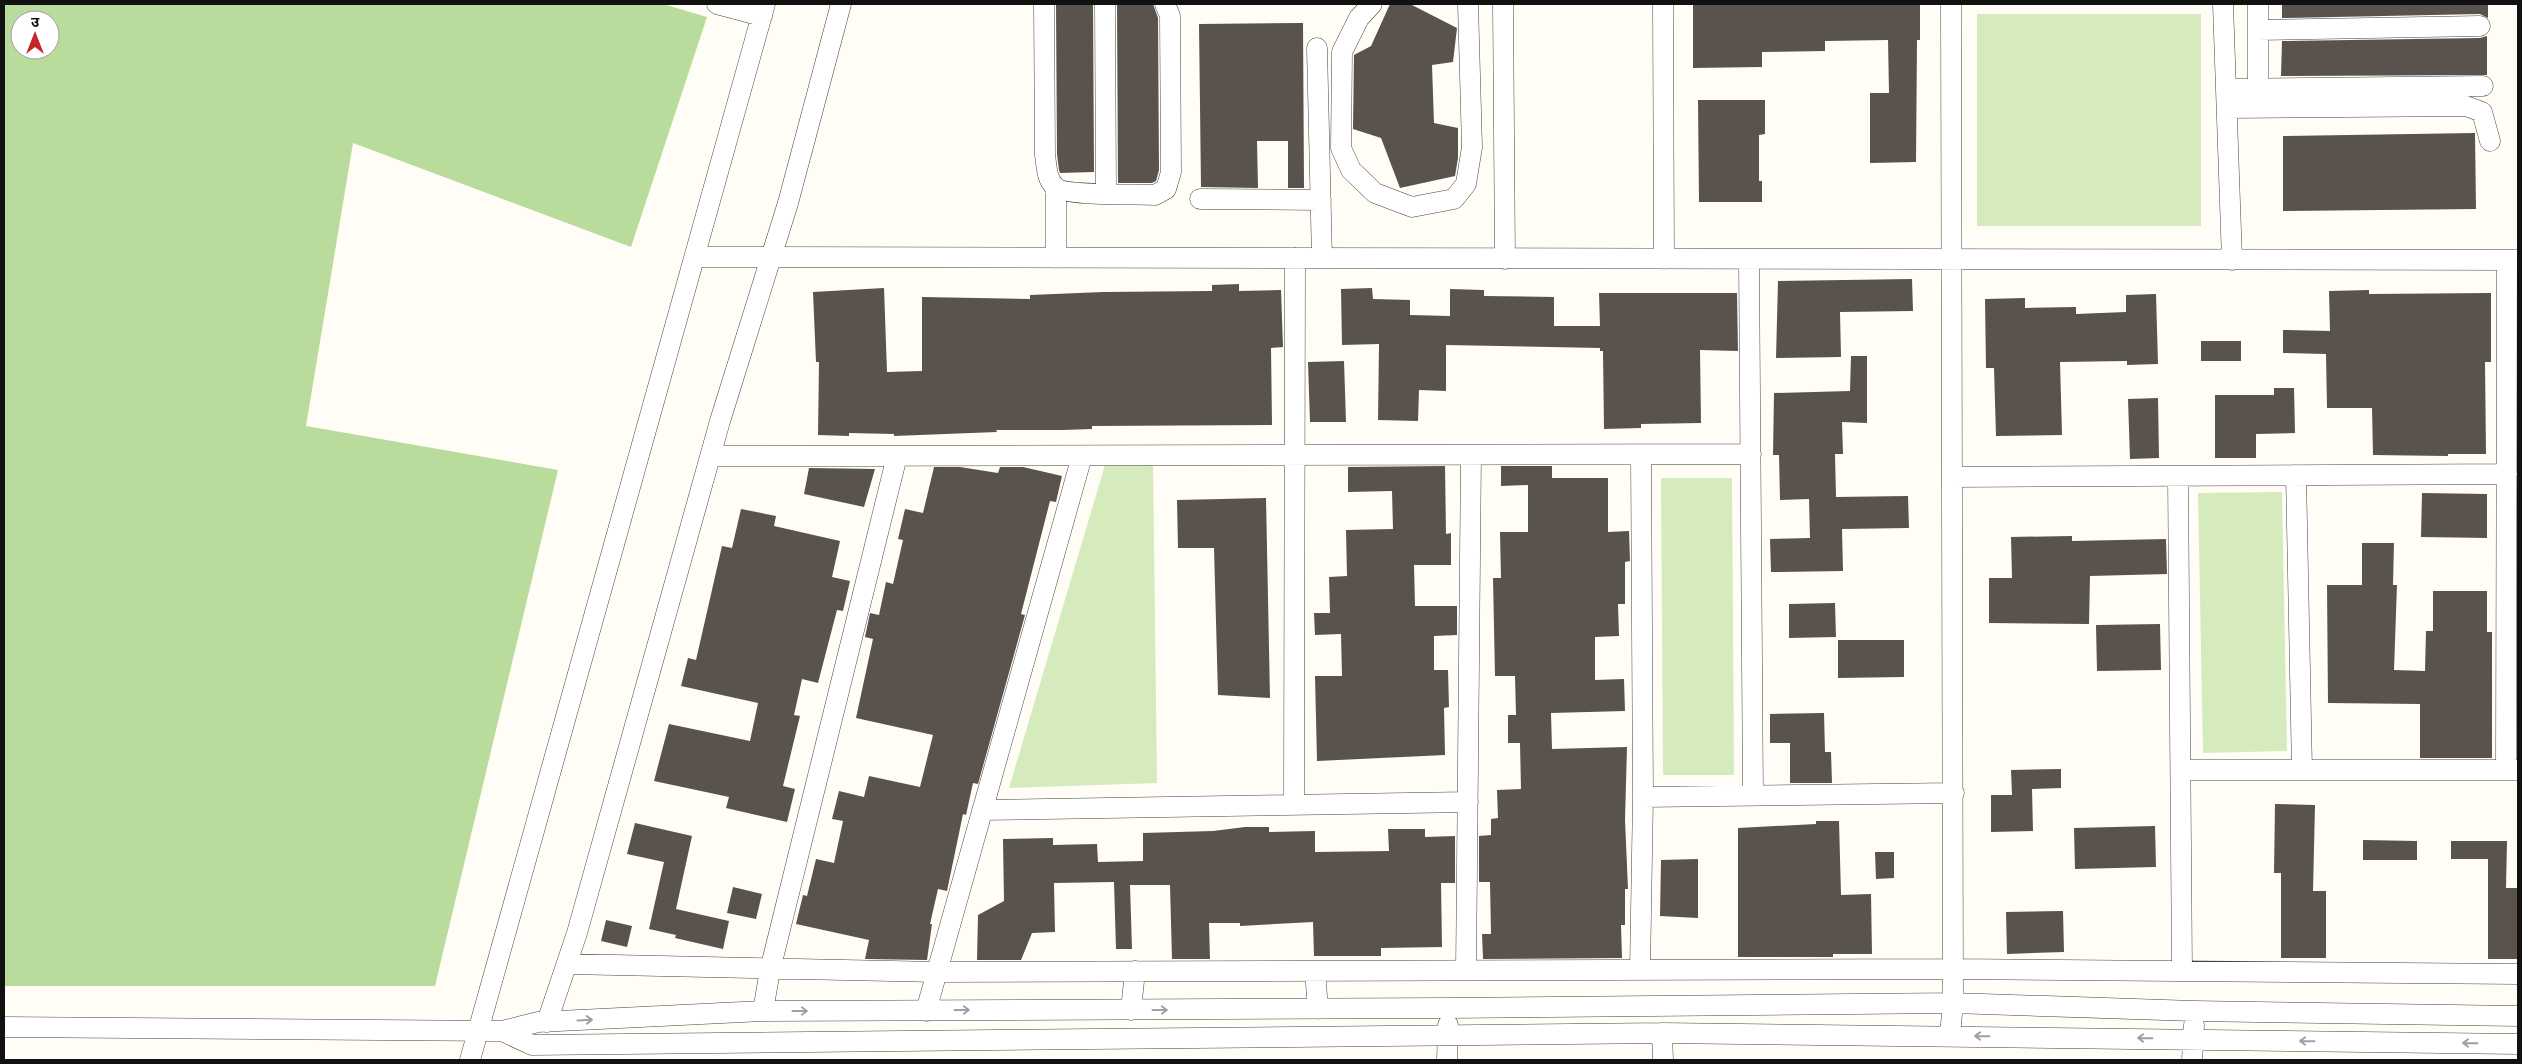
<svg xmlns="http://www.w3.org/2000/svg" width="2522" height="1064" viewBox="0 0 2522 1064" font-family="Literata,'Noto Sans Devanagari',serif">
<rect width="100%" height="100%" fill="#fffdf5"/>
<path fill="#d5ebbd" d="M 1977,14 L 2201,14 L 2201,226 L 1977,226 Z
M 1153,462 L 1157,783 L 1009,788 L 1105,465 Z
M 1661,478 L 1732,478 L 1734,775 L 1663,775 Z
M 2282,492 L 2287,751 L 2203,753 L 2198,493 Z"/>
<path fill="#b9dc9c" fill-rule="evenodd" d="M 4,4 L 663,4 L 707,17 L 631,247 L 353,143 L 306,426 L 558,470 L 435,986 L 4,986 ZM 20,20 L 50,20 L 50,50 L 20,50 Z"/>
<path fill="#5a524d" d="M 1056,4 L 1093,4 L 1094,172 L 1060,173 L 1059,170 L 1057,154 Z
M 1117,4 L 1153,4 L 1158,18 L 1159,170 L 1156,181 L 1152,183 L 1118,183 Z
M 1390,4 L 1410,4 L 1457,28 L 1453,62 L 1432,65 L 1434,123 L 1458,128 L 1458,158 L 1455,176 L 1400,188 L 1381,138 L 1353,129 L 1354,55 L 1371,46 Z
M 1693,4 L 1920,4 L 1920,40 L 1917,40 L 1916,162 L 1870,163 L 1870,93 L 1889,93 L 1888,40 L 1825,41 L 1825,51 L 1762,52 L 1762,67 L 1693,68 Z
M 2282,4 L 2488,4 L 2488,18 L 2480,14 L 2282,18 Z
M 1303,23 L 1304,188 L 1288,188 L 1288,141 L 1257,141 L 1258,188 L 1201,187 L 1199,24 Z
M 2487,36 L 2487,75 L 2281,76 L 2282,41 L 2480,38 Z
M 1698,100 L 1765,100 L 1765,134 L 1759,135 L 1759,181 L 1762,181 L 1762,202 L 1699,202 Z
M 2475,133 L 2476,209 L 2283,211 L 2283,136 Z
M 1912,279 L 1913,311 L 1840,312 L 1841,357 L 1776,358 L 1778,281 Z
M 1239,284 L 1239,291 L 1281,290 L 1283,347 L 1271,348 L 1272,425 L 1092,426 L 1092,429 L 1063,430 L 996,430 L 997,432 L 894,436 L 894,434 L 849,433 L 849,436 L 818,435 L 819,362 L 816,362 L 813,292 L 884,288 L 887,372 L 922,371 L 922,297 L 1030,299 L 1030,295 L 1103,292 L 1212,291 L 1212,285 Z
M 1372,288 L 1373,299 L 1410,300 L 1410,315 L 1450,316 L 1450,289 L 1484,290 L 1484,296 L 1554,297 L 1554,326 L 1600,326 L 1599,293 L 1737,293 L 1738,351 L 1700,350 L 1701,423 L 1641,424 L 1641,428 L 1604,429 L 1603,351 L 1600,351 L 1600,348 L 1446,345 L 1446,391 L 1419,390 L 1418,421 L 1378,420 L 1379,344 L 1342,345 L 1341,289 Z
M 2369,290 L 2369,294 L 2491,293 L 2491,362 L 2485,362 L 2486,454 L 2448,454 L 2448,456 L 2373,455 L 2372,408 L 2327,408 L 2326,354 L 2283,353 L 2283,330 L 2330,331 L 2329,291 Z
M 2156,294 L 2158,364 L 2127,365 L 2127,361 L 2060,362 L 2062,435 L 1996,436 L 1994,368 L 1986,368 L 1985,299 L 2025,298 L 2025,308 L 2076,307 L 2076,314 L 2126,312 L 2126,295 Z
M 2201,341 L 2241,341 L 2241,361 L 2201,361 Z
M 1851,356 L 1867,356 L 1867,423 L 1842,422 L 1843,454 L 1835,454 L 1836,497 L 1908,496 L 1909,528 L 1842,529 L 1843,571 L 1771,572 L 1770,539 L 1810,538 L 1809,499 L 1780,500 L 1779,455 L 1773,455 L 1774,393 L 1850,391 Z
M 1344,361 L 1346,422 L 1310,422 L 1308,362 Z
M 2274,388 L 2294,388 L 2295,433 L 2256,434 L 2256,458 L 2215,458 L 2215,395 L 2274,395 Z
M 2158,398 L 2159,458 L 2130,459 L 2128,399 Z
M 1445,466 L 1446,534 L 1451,533 L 1451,565 L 1414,565 L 1415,606 L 1457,606 L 1457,635 L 1434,636 L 1434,670 L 1448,670 L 1449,707 L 1444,708 L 1445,755 L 1317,761 L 1315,676 L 1342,676 L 1341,634 L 1315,635 L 1314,613 L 1330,613 L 1329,577 L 1347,576 L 1346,530 L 1393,529 L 1392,491 L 1348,492 L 1348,467 Z
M 1501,466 L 1552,466 L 1552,478 L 1608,478 L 1608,532 L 1629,531 L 1630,561 L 1625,562 L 1625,604 L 1618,604 L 1619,636 L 1595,637 L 1595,680 L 1624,679 L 1625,711 L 1551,713 L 1552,749 L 1627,747 L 1625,820 L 1628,889 L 1625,889 L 1625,925 L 1621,925 L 1622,958 L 1483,959 L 1482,934 L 1491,934 L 1490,882 L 1479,882 L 1479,836 L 1491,835 L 1491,819 L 1498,818 L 1497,790 L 1521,789 L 1520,743 L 1508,743 L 1508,715 L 1516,715 L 1515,676 L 1495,676 L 1493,578 L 1501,578 L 1500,532 L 1528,532 L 1528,485 L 1501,486 Z
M 934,467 L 960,467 L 998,473 L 1000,467 L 1023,467 L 1062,476 L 1056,502 L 1050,501 L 1021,614 L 1025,615 L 978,784 L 973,783 L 966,815 L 963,814 L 947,891 L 938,889 L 930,924 L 932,924 L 927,960 L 865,959 L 869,940 L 796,924 L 803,895 L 807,896 L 816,859 L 834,863 L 843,821 L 832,819 L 839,791 L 864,797 L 869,776 L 920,787 L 933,735 L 856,718 L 873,639 L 865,637 L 870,613 L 879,615 L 886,582 L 893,584 L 903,540 L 898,539 L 905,509 L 923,513 Z
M 809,468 L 875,469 L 864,507 L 804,494 Z
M 2422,493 L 2487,494 L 2487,538 L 2421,537 Z
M 1266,498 L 1270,698 L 1218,695 L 1214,548 L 1178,548 L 1177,500 Z
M 741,509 L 776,516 L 774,526 L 840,541 L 832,577 L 850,581 L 843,611 L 837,610 L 818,683 L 802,679 L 794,715 L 800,716 L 783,786 L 795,789 L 787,822 L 726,808 L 729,797 L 654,781 L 669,724 L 750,741 L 758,703 L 681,686 L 688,658 L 696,660 L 722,546 L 732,548 Z
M 2072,536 L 2072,541 L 2166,539 L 2167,574 L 2090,576 L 2089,624 L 1989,623 L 1989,578 L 2012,578 L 2011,537 Z
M 2362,543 L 2394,543 L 2393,585 L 2397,585 L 2394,670 L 2425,671 L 2426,631 L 2433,631 L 2433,591 L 2487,591 L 2487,632 L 2492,632 L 2492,758 L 2420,758 L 2420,704 L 2328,703 L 2327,585 L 2362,585 Z
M 1835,603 L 1836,637 L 1789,638 L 1789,604 Z
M 2160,624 L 2161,670 L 2097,671 L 2096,625 Z
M 1838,640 L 1904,640 L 1904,677 L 1838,678 Z
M 1824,713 L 1825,752 L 1831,752 L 1832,783 L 1790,783 L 1790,743 L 1770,743 L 1770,714 Z
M 2061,769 L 2061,788 L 2032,789 L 2033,831 L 1991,832 L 1991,795 L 2012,795 L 2011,770 Z
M 2275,804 L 2315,805 L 2313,891 L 2326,891 L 2326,958 L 2281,958 L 2281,873 L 2274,873 Z
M 1816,821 L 1839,821 L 1841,895 L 1871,894 L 1872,954 L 1833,954 L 1833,957 L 1738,957 L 1738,828 L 1816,824 Z
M 635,823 L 692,836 L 676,909 L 729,921 L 723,949 L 675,938 L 676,935 L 649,929 L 664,862 L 627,854 Z
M 2155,826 L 2156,867 L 2075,869 L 2074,828 Z
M 1245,827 L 1269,827 L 1269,832 L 1315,831 L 1315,852 L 1389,851 L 1388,829 L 1425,829 L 1425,837 L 1455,836 L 1455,883 L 1441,883 L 1442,947 L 1381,948 L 1381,956 L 1314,956 L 1313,922 L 1240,926 L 1240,923 L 1209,923 L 1210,959 L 1172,959 L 1170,885 L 1130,885 L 1132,949 L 1116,949 L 1114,882 L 1054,883 L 1055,932 L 1032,933 L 1021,960 L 977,960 L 978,915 L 1004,901 L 1003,839 L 1053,838 L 1053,845 L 1097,844 L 1098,862 L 1143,861 L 1143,833 L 1213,831 Z
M 2363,840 L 2417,841 L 2417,860 L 2363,860 Z
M 2451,841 L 2507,841 L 2506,888 L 2518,888 L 2518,959 L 2488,959 L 2488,859 L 2451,859 Z
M 1875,852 L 1894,852 L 1894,878 L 1876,879 Z
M 1698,859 L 1698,918 L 1660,916 L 1661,860 Z
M 733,887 L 762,894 L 756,919 L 727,913 Z
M 2063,911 L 2064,952 L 2007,954 L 2006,912 Z
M 606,920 L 632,926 L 627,947 L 601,941 Z"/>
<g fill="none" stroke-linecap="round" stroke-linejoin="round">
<defs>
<path id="minor" d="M 717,4 L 762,16
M 1044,4 L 1045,155 C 1047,167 1046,178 1055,187 C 1064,196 1138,194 1155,195 L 1166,189 L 1171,172 L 1170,16 L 1165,4
M 1105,4 L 1106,194
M 1372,4 L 1359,18 L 1342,52 L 1341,148 L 1351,170 L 1375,193 L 1412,207 L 1454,199 L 1466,184 L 1472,147 L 1468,4
M 1503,4 L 1505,259
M 1663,4 L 1664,259
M 2223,4 L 2232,260
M 2258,4 L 2258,89
M 2258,30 L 2480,26
M 1317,48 L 1322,258
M 2226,89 L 2483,86
M 2227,108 L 2466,106 L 2482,112 L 2490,141
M 1056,189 L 1056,258
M 1200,199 L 1321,200
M 696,257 L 2518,260
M 1749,259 L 1753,796
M 711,456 L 1751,454
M 2296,475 L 2302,770
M 2178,476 L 2182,971
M 1953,477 L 2507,474
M 2181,770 L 2518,770
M 2506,770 L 2507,260
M 1643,797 L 1954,793
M 1294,805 L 1295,258
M 982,810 L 1468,802
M 568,964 L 938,972 L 1952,969 L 2518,974
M 1466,970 L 1471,455
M 1640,970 L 1643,797 L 1641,455
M 1315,971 L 1318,1009
M 1131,1010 L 1135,971
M 763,1011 L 770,970 L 897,456
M 926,1011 L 1082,456
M 547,1022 L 577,933 L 720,421 L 788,203 L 841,4
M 4,1027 L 502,1031 L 538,1022 L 763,1011 L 1448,1008 L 1953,1003 L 2194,1011 L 2518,1016
M 502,1031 L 532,1045 L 1662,1033 L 2518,1044
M 1662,1033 L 1663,1060
M 1950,1035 L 1953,1003 L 1951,4
M 470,1060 L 765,4
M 1447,1060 L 1448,1025
M 2192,1060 L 2194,1025"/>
</defs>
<use href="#minor" stroke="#444" stroke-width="21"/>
<use href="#minor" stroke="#fff" stroke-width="20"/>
</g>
<defs><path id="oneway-shaft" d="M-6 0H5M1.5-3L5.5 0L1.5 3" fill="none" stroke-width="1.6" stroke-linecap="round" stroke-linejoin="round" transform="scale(1.25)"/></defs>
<g stroke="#a0a0a0">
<use href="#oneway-shaft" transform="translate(962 1010)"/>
<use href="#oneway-shaft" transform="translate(1160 1010)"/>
<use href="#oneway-shaft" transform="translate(800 1011)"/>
<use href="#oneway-shaft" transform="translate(585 1020) rotate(-3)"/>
<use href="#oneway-shaft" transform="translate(1982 1036) rotate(-179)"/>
<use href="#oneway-shaft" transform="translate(2145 1038) rotate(-179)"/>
<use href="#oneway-shaft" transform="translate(2307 1041) rotate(-179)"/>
<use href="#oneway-shaft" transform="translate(2470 1043) rotate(-179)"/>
</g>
<rect width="2522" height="1064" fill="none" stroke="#111111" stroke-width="10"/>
<g transform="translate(35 35)"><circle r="24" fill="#ffffff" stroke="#a0a0a0"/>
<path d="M0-4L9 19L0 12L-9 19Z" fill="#c4262e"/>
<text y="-8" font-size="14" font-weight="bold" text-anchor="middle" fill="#111111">उ</text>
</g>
</svg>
